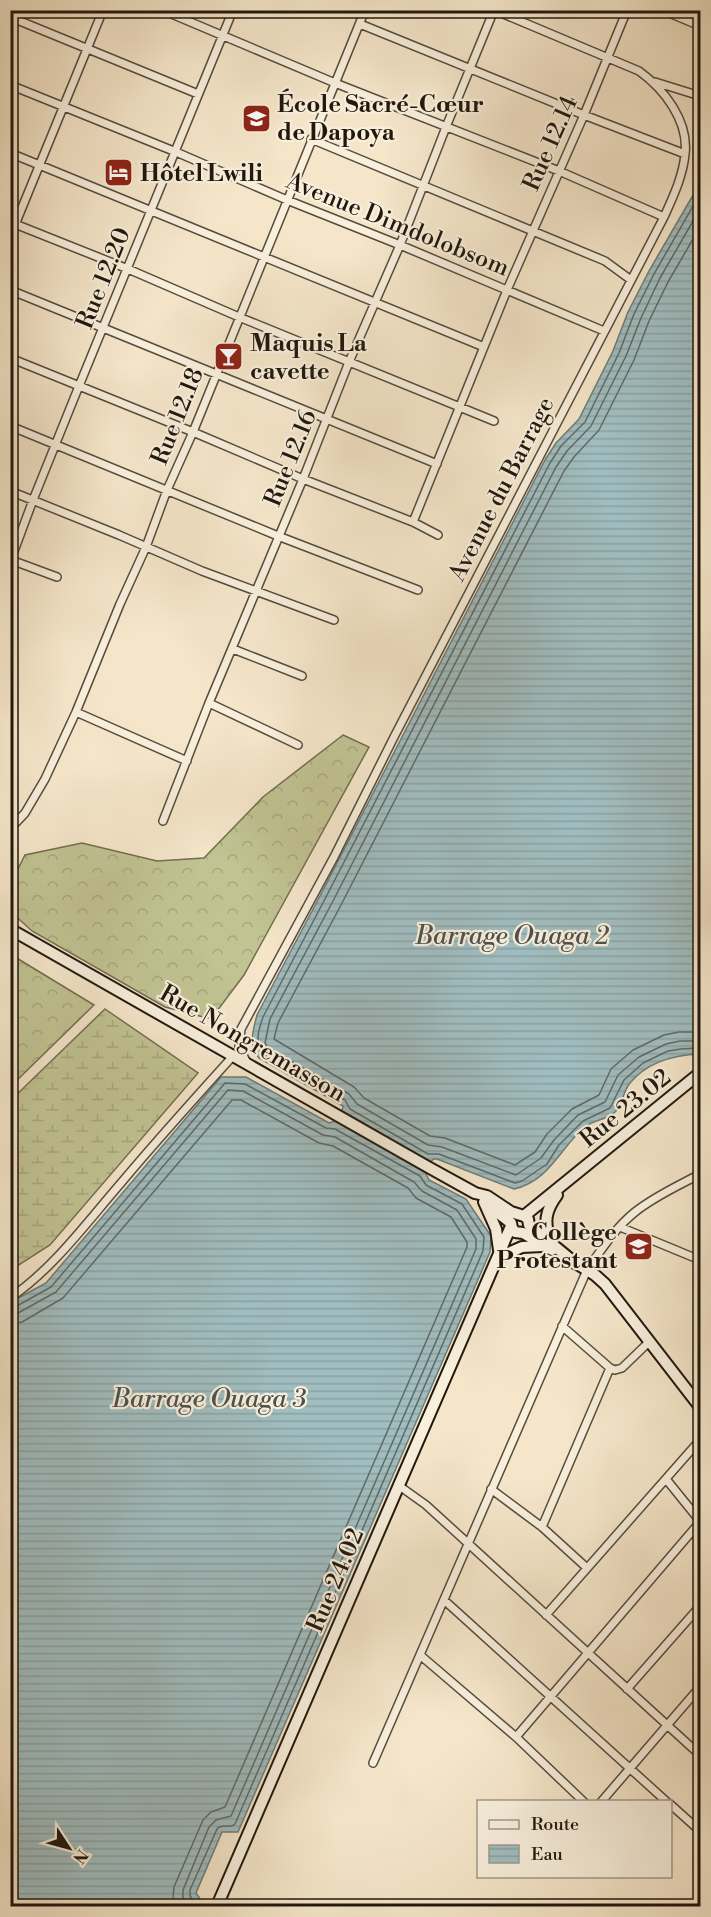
<svg xmlns="http://www.w3.org/2000/svg" width="711" height="1917" viewBox="0 0 711 1917" font-family="'Libre Bodoni',serif">
<defs>
<pattern id="forest-crowns" width="20" height="18" patternUnits="userSpaceOnUse" patternTransform="scale(1.5)"><rect width="20" height="18" fill="#c1c393"/><path d="M2 6a3 3 0 1 1 6 0M12 15a3 3 0 1 1 6 0" fill="none" stroke="#a6a77e"/></pattern>
<pattern id="wetland-marsh" width="20" height="14" patternUnits="userSpaceOnUse" patternTransform="scale(1.5)"><rect width="20" height="14" fill="#c1c393"/><path d="M1 5h8M5 5V1M11 12h8M15 12V8" fill="none" stroke="#a6a77e"/></pattern>
<pattern id="water-rules" width="6" height="5" patternUnits="userSpaceOnUse" patternTransform="scale(1.5)"><rect width="6" height="5" fill="#a0bdc0"/><path d="M0 2.5h6" fill="none" stroke="#8aa2a4"/></pattern>
</defs>
<rect width="100%" height="100%" fill="#f5e6ca"/>
<filter id="stains"><feTurbulence type="fractalNoise" baseFrequency=".00333" numOctaves="4"/><feColorMatrix values="0 0 0 0 .2 0 0 0 0 .09 0 0 0 0 .02 0 0 0 .5 -.17"/></filter>
<radialGradient id="worn" r=".72"><stop offset=".6" stop-color="#630" stop-opacity="0"/><stop offset="1" stop-color="#630" stop-opacity=".3"/></radialGradient>
<path fill="url(#forest-crowns)" stroke="#716e50" stroke-width="1.5" d="M 343,735 L 369,747 L 244,975 L 211,1019 L 165,1007 L 32,931 L 11,912 L 11,883 L 25,855 L 82,843 L 157,861 L 204,858 L 263,797 Z
M 10,954 L 94,1005 L 11,1086 L 10,1086 Z"/>
<path fill="url(#wetland-marsh)" stroke="#716e50" stroke-width="1.5" d="M 105,1009 L 198,1073 L 50,1245 L 11,1270 L 11,1100 Z"/>
<path fill="url(#water-rules)" stroke="#6d7b78" stroke-width="1.5" d="M 700,183 L 700,1054 C 674,1055 648,1061 630,1083 C 623,1091 623,1104 615,1112 C 608,1119 595,1120 586,1126 C 560,1147 550,1181 514,1189 L 437,1159 L 434,1159 L 430,1162 L 342,1111 L 343,1106 L 259,1058 C 248,1044 253,1031 257,1015 L 321,894 L 545,460 L 556,443 L 579,419 L 613,351 L 628,312 L 649,271 Z
M 221,1077 L 246,1077 L 329,1123 L 335,1121 L 425,1172 L 429,1180 L 466,1199 L 491,1236 L 490,1252 L 238,1832 L 222,1832 L 196,1893 L 203,1903 L 202,1906 L 11,1906 L 11,1302 L 46,1283 Z"/>
<g fill="none" stroke-linecap="round" stroke-linejoin="round">
<path stroke="#606a66" stroke-width="1.5" d="M 700,194 L 654,274 L 634,314 L 619,353 L 585,422 L 561,446 L 550,463 L 326,897 L 263,1017 C 259,1029 254,1042 263,1054 L 345,1100 L 350,1109 L 428,1154 L 439,1154 L 515,1183 L 522,1181 L 547,1164 L 559,1145 L 583,1121 L 610,1108 L 624,1080 L 643,1063 L 668,1051 L 681,1049 L 700,1048
M 700,209 L 660,278 L 641,318 L 626,356 L 591,426 L 567,451 L 556,467 L 333,901 L 270,1019 L 265,1043 L 268,1048 L 349,1094 L 357,1104 L 428,1145 L 442,1147 L 516,1175 L 541,1158 L 554,1140 L 578,1115 L 605,1102 L 618,1075 L 639,1057 L 666,1044 L 680,1041 L 700,1041
M 700,227 L 668,282 L 649,321 L 634,360 L 599,430 L 574,457 L 564,471 L 341,905 L 278,1023 L 274,1039 L 354,1087 L 364,1098 L 430,1136 L 445,1138 L 515,1165 L 535,1152 L 547,1134 L 572,1109 L 599,1095 L 611,1069 L 633,1050 L 664,1035 L 679,1032 L 700,1032
M 10,1307 L 15,1307 L 51,1287 L 225,1083 L 245,1084 L 326,1128 L 335,1129 L 420,1176 L 426,1185 L 462,1204 L 484,1237 L 483,1251 L 235,1824 C 230,1829 222,1823 217,1829 L 190,1890 L 190,1896 L 197,1906
M 10,1315 L 18,1313 L 56,1292 L 228,1090 L 243,1091 L 323,1135 L 335,1137 L 414,1182 L 422,1191 L 457,1210 L 476,1239 L 476,1249 L 231,1816 L 216,1820 L 209,1827 L 183,1890 L 183,1899 L 189,1906
M 10,1324 L 22,1322 L 63,1298 L 232,1100 L 241,1100 L 319,1143 L 333,1146 L 408,1188 L 416,1198 L 451,1217 L 467,1242 L 467,1247 L 225,1807 L 211,1812 L 203,1820 L 174,1887 L 173,1897 L 177,1906"/>
<path stroke="#6d7b78" stroke-width="2" d="M 418,1906 C 426,1903 433,1903 441,1906"/>
<defs>
<path id="street" d="M 162,10 L 335,83 L 559,171 L 664,217
M 662,10 L 700,26
M 10,17 L 198,94
M 360,24 L 584,115 L 685,154
M 655,82 L 700,96
M 10,85 L 176,152 L 287,200 L 400,245 L 604,331
M 311,139 L 605,261 L 631,280
M 10,153 L 484,347
M 10,222 L 128,269 L 239,317 L 494,421
M 10,237 L 103,10
M 10,290 L 437,464
M 10,358 L 193,432 L 303,479 L 413,522 L 438,535
M 10,426 L 278,536 L 418,590
M 10,491 L 119,535 L 202,571 L 334,620
M 413,522 L 507,290 L 584,115 L 627,10
M 11,560 L 57,577
M 10,562 L 33,500 L 79,386 L 233,10
M 233,649 L 302,676
M 209,703 L 298,745
M 76,712 L 187,761
M 163,821 L 209,703 L 303,479 L 349,362 L 400,245 L 446,127 L 494,10 L 639,71 C 664,89 689,121 685,154 C 683,176 673,197 664,217 L 394,737 L 334,857 L 241,1029 L 239,1047 L 246,1061
M 10,829 L 25,813 L 45,779 L 76,712 L 120,604 L 146,547 L 167,490 L 193,432 L 365,10
M 620,1227 L 700,1260
M 10,1298 C 54,1268 87,1222 121,1183 C 157,1140 195,1098 233,1056
M 562,1326 L 610,1368 L 615,1370 L 622,1368 L 650,1341
M 666,1479 L 700,1521
M 398,1485 L 426,1505 L 700,1755
M 491,1489 L 542,1527 L 587,1568
M 542,1527 L 610,1368
M 444,1600 L 667,1802
M 546,1615 L 700,1440
M 420,1655 L 516,1737 L 584,1802
M 627,1689 L 700,1606
M 516,1737 L 700,1522
M 373,1763 L 587,1270 C 601,1250 616,1227 635,1212 C 655,1196 678,1186 700,1174
M 601,1802 L 700,1687
M 670,1804 L 700,1831"/>
<path id="secondary" d="M 10,929 L 428,1167 L 475,1193 L 487,1196 L 511,1212 L 524,1216 L 528,1219 L 529,1225 L 575,1263
M 484,1202 L 496,1229 L 499,1250
M 488,1205 L 511,1223
M 524,1216 L 700,1073
M 511,1223 L 512,1228 L 515,1232 L 523,1233 L 552,1250
M 550,1241 C 544,1222 545,1211 557,1195
M 502,1256 L 522,1247 L 542,1246
M 571,1260 L 595,1275 L 605,1284 L 700,1407
M 217,1906 L 511,1226"/>
</defs>
<use href="#street" stroke="#564c3c" stroke-width="10"/>
<use href="#secondary" stroke="#21180d" stroke-width="14"/>
<use href="#street" stroke="#f8efdd" stroke-width="7"/>
<use href="#secondary" stroke="#f8efdd" stroke-width="10"/>
</g>
<defs>
<symbol id="school-square" viewBox="-11 -11 22 22"><rect x="-9" y="-9" width="18" height="18" rx="4" fill="#8f2418" stroke="#f8efdd"/><path d="M0-5L7-2L0 1L-7-2ZM-4 1L0 2.5L4 1V4Q0 6-4 4Z" fill="#fff"/></symbol>
<symbol id="hotel-square" viewBox="-11 -11 22 22"><rect x="-9" y="-9" width="18" height="18" rx="4" fill="#8f2418" stroke="#f8efdd"/><path d="M-6-4.5h1.5V1H6V5H4.5V3h-9V5H-6ZM-4 0a1.8 1.8 0 1 1 3.6 0ZM.5 0V-2.5h3Q6-2.5 6 0Z" fill="#fff"/></symbol>
<symbol id="bar-square" viewBox="-11 -11 22 22"><rect x="-9" y="-9" width="18" height="18" rx="4" fill="#8f2418" stroke="#f8efdd"/><path d="M-6-5H6L.8 .8V4.5H3.5V6h-7V4.5H-.8V.8Z" fill="#fff"/></symbol>
</defs>
<g fill-rule="evenodd">
<use href="#school-square" x="240" y="102" width="33" height="33"/>
<use href="#hotel-square" x="102" y="156" width="33" height="33"/>
<use href="#bar-square" x="212" y="340" width="33" height="33"/>
<use href="#school-square" x="622" y="1230" width="33" height="33"/>
</g>
<g text-anchor="middle" stroke-width="4.5" stroke-linejoin="round" paint-order="stroke">
<g font-size="24" font-weight="bold" fill="#21180d" stroke="#f8efdd" text-anchor="start">
<text x="277" y="112">École Sacré-Cœur<tspan x="277" dy="28">de Dapoya</tspan></text>
<text x="140" y="181">Hôtel Lwili</text>
<text x="250" y="351">Maquis La<tspan x="250" dy="28">cavette</tspan></text>
<text x="617" y="1240" text-anchor="end">Collège<tspan x="617" dy="28">Protestant</tspan></text>
</g>
<g font-size="24" fill="#21180d" stroke="#f8efdd">
<text transform="translate(550 143) rotate(-66)" y="8">Rue 12.14</text>
<text transform="translate(398 224) rotate(22)" y="8">Avenue Dimdolobsom</text>
<text transform="translate(103 278) rotate(-68)" y="8">Rue 12.20</text>
<text transform="translate(177 416) rotate(-68)" y="8">Rue 12.18</text>
<text transform="translate(290 458) rotate(-68)" y="8">Rue 12.16</text>
<text transform="translate(501 489) rotate(-63)" y="8">Avenue du Barrage</text>
<text transform="translate(253 1043) rotate(30)" y="8">Rue Nongremasson</text>
<text transform="translate(625 1108) rotate(-39)" y="8">Rue 23.02</text>
<text transform="translate(335 1580) rotate(-67)" y="8">Rue 24.02</text>
</g>
<g font-size="26" font-style="italic" fill="#4d524c" stroke="#f8efdd">
<text x="512" y="944">Barrage Ouaga 2</text>
<text x="209" y="1407">Barrage Ouaga 3</text>
</g>
</g>
<rect width="711" height="1917" fill="none" stroke="#f5e6ca" stroke-width="36"/>
<rect x="12" y="12" width="687" height="1893" fill="none" stroke="#21180d" stroke-width="3"/>
<rect x="18" y="18" width="675" height="1881" fill="none" stroke="#21180d" stroke-width="1.5"/>
<rect x="477" y="1800" width="195" height="78" fill="#f8efdd" stroke="#a2998a" stroke-width="1.5"/>
<rect x="489" y="1820" width="30" height="9" fill="#f8efdd" stroke="#a2998a" stroke-width="1.5"/>
<text x="531" y="1830" font-size="18" fill="#21180d">Route</text>
<rect x="489" y="1845" width="30" height="18" fill="url(#water-rules)" stroke="#a2998a" stroke-width="1.5"/>
<text x="531" y="1860" font-size="18" fill="#21180d">Eau</text>
<g transform="translate(69 1848) rotate(126)" stroke="#f8efdd" stroke-width="4.5" paint-order="stroke">
<path d="M0-4.5L10 22L0 15L-10 22Z" fill="#21180d"/>
<text y="-9" font-size="16" font-weight="bold" text-anchor="middle" fill="#21180d">N</text>
</g>
<rect width="100%" height="100%" filter="url(#stains)"/>
<rect width="100%" height="100%" fill="url(#worn)"/>
</svg>
